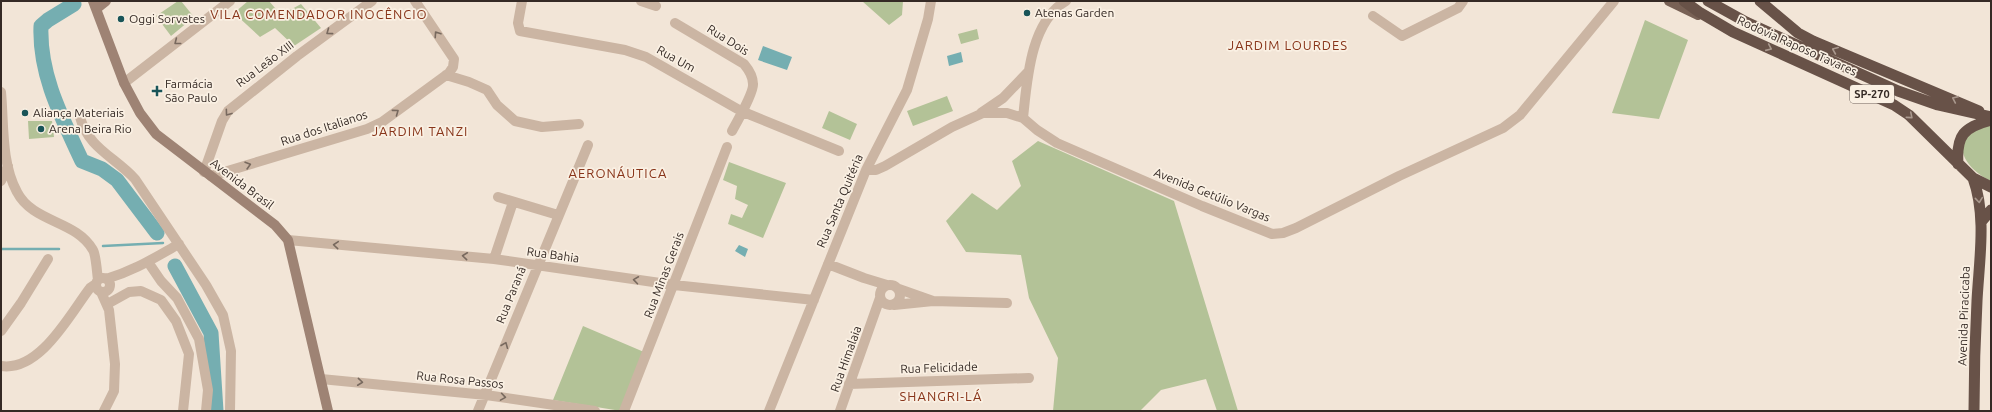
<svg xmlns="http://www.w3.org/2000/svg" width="1992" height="412" viewBox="0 0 1992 412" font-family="Ubuntu,sans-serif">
<rect width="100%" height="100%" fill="#f2e5d7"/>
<path fill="#b3c297" d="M 178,1 L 181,1 L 194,17 L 171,36 L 156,16 Z
M 248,1 L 269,1 L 281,15 L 301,4 L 321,28 L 294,46 L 275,28 L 260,37 L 234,13 Z
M 862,1 L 903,1 L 902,15 L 889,25 Z
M 1645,20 L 1688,40 L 1659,119 L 1612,113 Z
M 977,29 L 979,39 L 961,44 L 958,34 Z
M 947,96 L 953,111 L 913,126 L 907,111 Z
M 829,111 L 857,124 L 850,140 L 822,128 Z
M 28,121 L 52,121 L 54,137 L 29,139 Z
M 1991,125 L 1991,181 C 1959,166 1947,132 1991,125 Z
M 1038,141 L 1174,201 L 1238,411 L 1217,411 L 1206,379 L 1161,390 L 1140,411 L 1053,411 L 1058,358 L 1029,298 L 1021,255 L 966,252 L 946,221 L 972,193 L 997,210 L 1021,186 L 1012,161 Z
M 729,162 L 786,183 L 763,238 L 728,224 L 731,214 L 742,218 L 748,205 L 735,199 L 737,186 L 723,180 Z
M 583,326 L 644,352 L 621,411 L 553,400 Z"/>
<path fill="#75aeb1" d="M 763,46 L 792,57 L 787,70 L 758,60 Z
M 961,52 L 963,62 L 949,66 L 947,56 Z
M 739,245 L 748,249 L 745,257 L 735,251 Z"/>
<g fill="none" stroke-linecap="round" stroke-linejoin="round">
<path stroke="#75aeb1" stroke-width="2.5" d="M 103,246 L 163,243
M 1,249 L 59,249"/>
<path stroke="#75aeb1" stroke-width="15" d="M 74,4 L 48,20 L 41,26 C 39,75 62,118 82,161 L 102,169 L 117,180 L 157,233
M 175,266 L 211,333 L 216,411"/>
<path stroke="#cbb5a3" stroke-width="10" d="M 522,1 L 518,23 L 520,31 L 625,50 L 646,57 L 741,111 L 839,151
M 641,1 L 656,6
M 1066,1 C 1030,22 1027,81 1023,118 L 1037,130 L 1057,143 L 1202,206 L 1272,234 L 1283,233 L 1296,228 L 1399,176 L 1503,128 L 1520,115 L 1614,1
M 1373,16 L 1402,36 L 1458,8 L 1463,1
M 675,23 L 744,64 C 749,70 753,76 753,84 C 754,92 737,122 732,131
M 446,75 L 469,82 L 487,90 L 497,105 L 515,121 L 542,127 L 579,124
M 124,83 L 230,1
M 1,92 C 4,124 1,163 17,192 C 33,223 76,220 93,250 C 96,255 97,273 98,280
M 981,113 L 1003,98 L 1028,72
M 80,117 C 88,148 115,157 135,179 L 206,285 L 223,315 L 231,351 L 230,411
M 866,170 L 876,170 L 885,166 L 952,127 L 983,113 L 1007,113 L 1023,118
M 204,172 L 222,121 L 228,111 L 297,56 L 372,1
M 211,176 L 367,129 L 382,122 L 449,73 L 453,67 L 454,59 L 415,1
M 1,181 L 8,166
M 498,197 L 558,215
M 288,240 L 494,259 L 674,285 L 814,300
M 494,259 L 513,202
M 148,262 L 161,281 L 177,298 L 199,339 L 208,390 L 206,411
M 828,264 L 864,278 L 887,285
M96 285a7 7 0 1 1 14 0a7 7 0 1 1-14 0Z
M 106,279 C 134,271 154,258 179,244
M880 295a10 10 0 1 1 20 0a10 10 0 1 1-20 0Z
M 899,289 L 933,301
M 101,292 L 109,310 L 115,364 L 114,391 L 104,411
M 111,302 L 129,292 L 141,291 L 161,300 L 176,321 L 189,354 L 183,411
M 894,305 L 933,301 L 1007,303
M 1,331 L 21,303 L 48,259
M 1,366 C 40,372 70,314 90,288 L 96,284
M 321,379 L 486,395 L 595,411
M 849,384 L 1029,378
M 478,411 L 588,145
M 624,411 L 727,147
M 769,411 L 866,170 L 907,90 L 928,19 L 931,1
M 840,411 L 880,298"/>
<path stroke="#9e8374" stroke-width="10" d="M 93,1 L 124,83 L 140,113 L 156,134 L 275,225 L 288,240 L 328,411
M 96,9 L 106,1"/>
<path stroke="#786155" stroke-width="10" d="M 1669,1 L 1698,15"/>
<path stroke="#685248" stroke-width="11" d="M 1684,1 L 1699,12 L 1733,32 L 1894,105 L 1909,115 L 1973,178 L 1991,187
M 1708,1 L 1746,22 L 1898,91 L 1938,105 L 1991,117
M 1760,1 L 1798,33 L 1813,41 L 1979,111
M 1958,164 C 1956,135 1964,127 1991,120
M 1973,178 C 1987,216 1979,261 1977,301 C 1975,338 1974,374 1974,411
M 1981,222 L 1991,210"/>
</g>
<defs><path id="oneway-chevron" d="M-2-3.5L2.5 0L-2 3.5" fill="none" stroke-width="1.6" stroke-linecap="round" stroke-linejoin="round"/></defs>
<g stroke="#78695e">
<use href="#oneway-chevron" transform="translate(329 32) rotate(144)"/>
<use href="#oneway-chevron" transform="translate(437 34) rotate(-124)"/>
<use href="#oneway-chevron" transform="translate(177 42) rotate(142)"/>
<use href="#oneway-chevron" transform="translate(396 112) rotate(-36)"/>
<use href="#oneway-chevron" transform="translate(228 113) rotate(126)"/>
<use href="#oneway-chevron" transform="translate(248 165) rotate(-16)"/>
<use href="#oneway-chevron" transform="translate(336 245) rotate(-175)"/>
<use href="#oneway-chevron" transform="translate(465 256) rotate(-174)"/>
<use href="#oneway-chevron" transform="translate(636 280) rotate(-172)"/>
<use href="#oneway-chevron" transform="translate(505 345) rotate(-68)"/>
<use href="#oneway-chevron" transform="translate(360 382) rotate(6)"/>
<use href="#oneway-chevron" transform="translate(503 397) rotate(9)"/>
</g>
<g stroke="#aa998e">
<use href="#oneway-chevron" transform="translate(1769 48) rotate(24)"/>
<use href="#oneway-chevron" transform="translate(1835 50) rotate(-157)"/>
<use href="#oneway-chevron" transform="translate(1955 99) rotate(-156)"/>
<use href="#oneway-chevron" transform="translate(1910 116) rotate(40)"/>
<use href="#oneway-chevron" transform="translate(1979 200) rotate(84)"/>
</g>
<g fill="#195458" stroke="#faf0e3" stroke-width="1.5">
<circle cx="1027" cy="13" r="4"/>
<circle cx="121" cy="19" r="4"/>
<path d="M155 85h4v4h4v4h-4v4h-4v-4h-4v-4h4z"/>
<circle cx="25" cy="113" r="4"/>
<circle cx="41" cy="129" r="4"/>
</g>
<g text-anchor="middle" stroke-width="3.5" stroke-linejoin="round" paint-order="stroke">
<rect fill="#faf0e3" stroke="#70655e" stroke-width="1" x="1850" y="85" width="44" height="18" rx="3"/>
<g font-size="11" font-weight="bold" fill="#352a25">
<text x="1872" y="98">SP-270</text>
</g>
<g font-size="12" fill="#352a25" stroke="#faf0e3" text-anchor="start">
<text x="1035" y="17">Atenas Garden</text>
<text x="129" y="23">Oggi Sorvetes</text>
<text x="165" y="88">Farmácia<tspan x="165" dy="14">São Paulo</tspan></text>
<text x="33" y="117">Aliança Materiais</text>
<text x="49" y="133">Arena Beira Rio</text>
</g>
<g font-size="12" fill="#352a25" stroke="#faf0e3">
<text transform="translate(728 40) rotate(32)" y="4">Rua Dois</text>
<text transform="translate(1797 46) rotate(24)" y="4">Rodovia Raposo Tavares</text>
<text transform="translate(676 59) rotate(29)" y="4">Rua Um</text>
<text transform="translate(265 64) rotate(-37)" y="4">Rua Leão XIII</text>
<text transform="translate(324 128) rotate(-18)" y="4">Rua dos Italianos</text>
<text transform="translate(242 184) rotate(37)" y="4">Avenida Brasil</text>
<text transform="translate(1212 195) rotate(22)" y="4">Avenida Getúlio Vargas</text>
<text transform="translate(840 201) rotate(-67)" y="4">Rua Santa Quitéria</text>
<text transform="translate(553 255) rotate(8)" y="4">Rua Bahia</text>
<text transform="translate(664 275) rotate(-69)" y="4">Rua Minas Gerais</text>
<text transform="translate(511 295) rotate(-68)" y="4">Rua Paraná</text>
<text transform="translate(1964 316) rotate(-88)" y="4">Avenida Piracicaba</text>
<text transform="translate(846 359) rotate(-70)" y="4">Rua Himalaia</text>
<text transform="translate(939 368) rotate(-2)" y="4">Rua Felicidade</text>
<text transform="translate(460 380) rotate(6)" y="4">Rua Rosa Passos</text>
</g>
<g font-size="13" letter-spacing="1" fill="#88351a" stroke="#faf0e3">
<text x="319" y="19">VILA COMENDADOR INOCÊNCIO</text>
<text x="1288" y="50">JARDIM LOURDES</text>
<text x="420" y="136">JARDIM TANZI</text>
<text x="618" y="178">AERONÁUTICA</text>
<text x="941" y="401">SHANGRI-LÁ</text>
</g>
</g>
<rect width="1992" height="412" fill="none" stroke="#352a25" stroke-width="4"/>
</svg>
